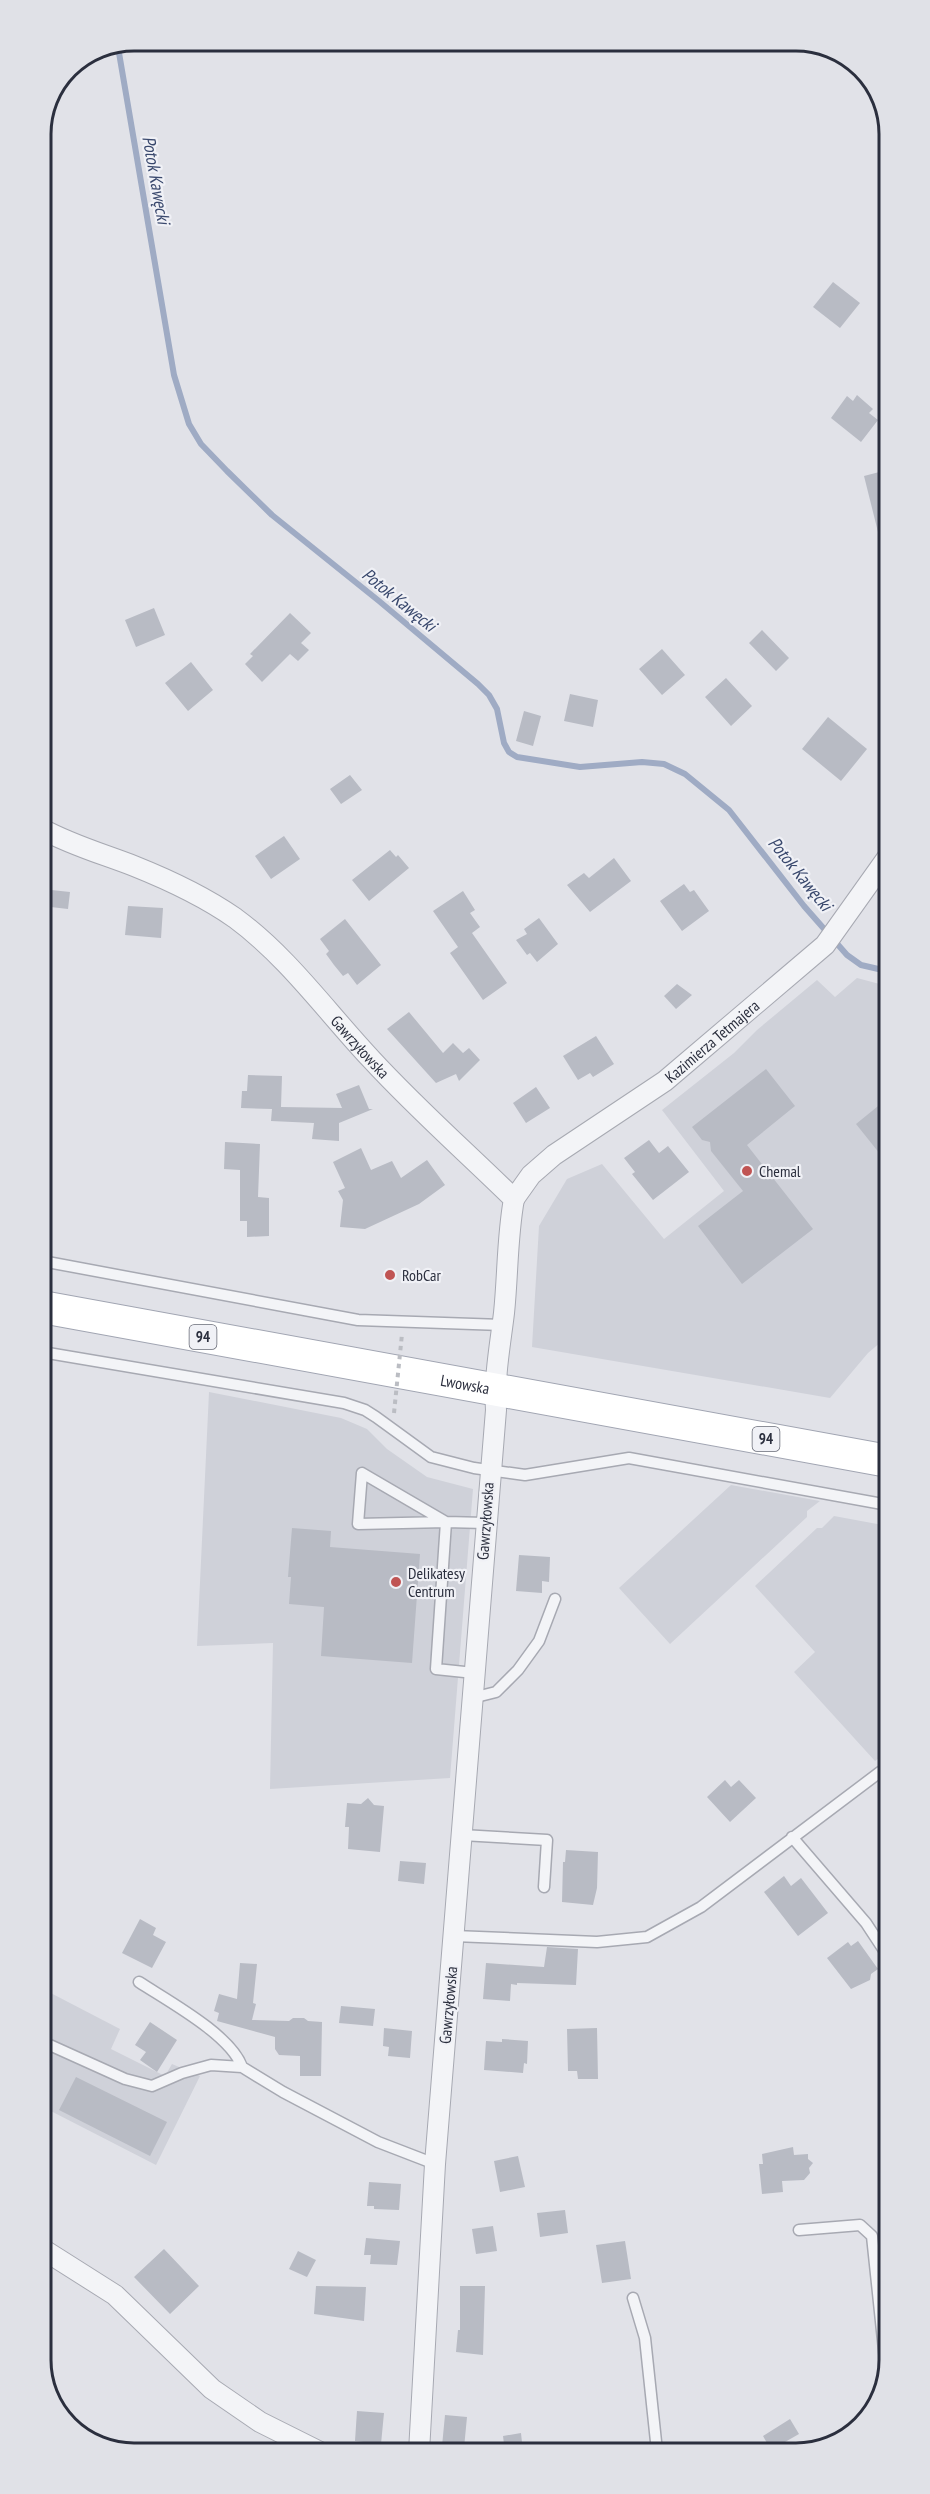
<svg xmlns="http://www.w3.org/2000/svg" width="930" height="2494" viewBox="0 0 930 2494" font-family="'PT Sans Narrow',sans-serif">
<rect width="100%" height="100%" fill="#e1e2e8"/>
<path fill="#cfd1d9" d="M 857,978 L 887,986 L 888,1336 L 868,1353 L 830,1398 L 532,1347 L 539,1226 L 567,1179 L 602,1164 L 664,1239 L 724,1191 L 662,1110 L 734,1053 L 757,1030 L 817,980 L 835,997 Z
M 209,1392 L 341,1418 L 367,1429 L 387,1449 L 427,1477 L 473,1489 L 450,1778 L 270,1789 L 273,1643 L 197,1646 Z
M 731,1485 L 820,1501 L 807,1511 L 807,1517 L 670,1644 L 619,1588 Z
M 834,1516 L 888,1526 L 889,1751 L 875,1761 L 794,1672 L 815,1652 L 755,1586 L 817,1528 L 822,1528 Z
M 43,1989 L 120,2029 L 111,2049 L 165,2076 L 172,2064 L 200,2076 L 156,2165 L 43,2107 Z"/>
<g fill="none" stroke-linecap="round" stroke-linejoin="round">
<path stroke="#9fabc4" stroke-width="6" d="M 118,47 L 174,375 L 189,424 L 201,444 L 227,471 L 272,515 L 379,601 L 478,684 L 489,695 L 497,709 L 504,743 L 509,752 L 517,757 L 580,767 L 642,762 L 664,764 L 685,774 L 729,810 L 804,906 L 847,955 L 861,965 L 887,971"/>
</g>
<path fill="#b8bbc4" d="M 833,282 L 860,303 L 840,328 L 813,307 Z
M 857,395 L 873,409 L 869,413 L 878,420 L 861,442 L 831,418 L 847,396 L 853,401 Z
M 887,470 L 887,543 L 881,544 L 864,476 Z
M 154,608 L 165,635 L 136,647 L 125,620 Z
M 290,613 L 311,633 L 301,643 L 309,650 L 298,661 L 290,654 L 262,682 L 245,664 L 253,656 L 250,654 Z
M 762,630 L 789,658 L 776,671 L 749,643 Z
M 662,649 L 685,675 L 662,695 L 639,669 Z
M 191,662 L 213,690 L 188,711 L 165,683 Z
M 726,678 L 752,706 L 731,726 L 705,697 Z
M 570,694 L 598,700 L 593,727 L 564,721 Z
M 524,711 L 541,716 L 533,746 L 516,741 Z
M 828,717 L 867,749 L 841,781 L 802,749 Z
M 350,775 L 362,790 L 341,804 L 330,789 Z
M 284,836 L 300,859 L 271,879 L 255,856 Z
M 390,850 L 396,857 L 398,855 L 409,868 L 369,901 L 352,880 Z
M 614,858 L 631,881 L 590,912 L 567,885 L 584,873 L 589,878 Z
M 684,884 L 690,892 L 694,890 L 709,911 L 682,931 L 660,901 Z
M 42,889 L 70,892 L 68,909 L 42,906 Z
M 463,891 L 475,910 L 470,913 L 480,927 L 472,933 L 507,983 L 483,1000 L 450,953 L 458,947 L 433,911 Z
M 128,906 L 163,908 L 161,938 L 125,935 Z
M 539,918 L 558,944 L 537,962 L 530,953 L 527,955 L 516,940 L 527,934 L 524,929 Z
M 345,919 L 381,965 L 357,985 L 348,973 L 343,976 L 334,965 L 326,954 L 329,951 L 320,939 Z
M 677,984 L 692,995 L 676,1009 L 664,996 Z
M 409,1012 L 443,1053 L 453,1043 L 463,1053 L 469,1048 L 480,1060 L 459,1081 L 456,1074 L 436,1083 L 387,1029 Z
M 596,1036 L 614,1064 L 593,1077 L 590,1073 L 578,1080 L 563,1056 Z
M 766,1069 L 795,1106 L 747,1145 L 813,1229 L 742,1284 L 698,1226 L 743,1191 L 711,1151 L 710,1142 L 702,1140 L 692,1127 Z
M 248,1075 L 282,1076 L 281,1107 L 342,1108 L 336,1094 L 359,1085 L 369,1109 L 373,1109 L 339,1123 L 339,1141 L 312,1139 L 314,1123 L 271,1121 L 272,1109 L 241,1108 L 242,1091 L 247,1091 Z
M 536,1087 L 550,1108 L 526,1123 L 513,1103 Z
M 888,1098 L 888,1164 L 856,1124 Z
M 649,1140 L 659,1153 L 668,1146 L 689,1172 L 653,1200 L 632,1174 L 635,1172 L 624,1158 Z
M 225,1142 L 260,1144 L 258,1197 L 269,1198 L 269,1236 L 247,1237 L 247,1221 L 240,1221 L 240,1170 L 224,1169 Z
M 361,1148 L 371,1170 L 392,1161 L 401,1178 L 427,1160 L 445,1185 L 419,1204 L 365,1229 L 340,1227 L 343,1200 L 338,1191 L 345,1188 L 333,1162 Z
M 292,1528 L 331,1531 L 330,1547 L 420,1554 L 412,1663 L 321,1656 L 324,1607 L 289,1604 L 291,1577 L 288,1577 Z
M 519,1555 L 550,1557 L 549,1582 L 542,1581 L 542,1593 L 516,1591 Z
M 725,1780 L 731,1787 L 739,1780 L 756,1798 L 730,1822 L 707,1797 Z
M 368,1798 L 374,1805 L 384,1806 L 380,1852 L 348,1849 L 349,1827 L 345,1827 L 347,1803 L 361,1804 Z
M 566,1850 L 598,1852 L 597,1888 L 593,1905 L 562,1902 L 563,1862 L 565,1862 Z
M 400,1861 L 426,1863 L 424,1884 L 398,1881 Z
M 784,1876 L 791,1886 L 801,1878 L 828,1913 L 798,1936 L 764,1892 Z
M 140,1919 L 156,1928 L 153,1935 L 166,1942 L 152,1968 L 122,1953 Z
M 858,1941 L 878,1969 L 871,1974 L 870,1980 L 851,1989 L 827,1958 L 848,1942 L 851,1946 Z
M 547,1947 L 578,1949 L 576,1985 L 517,1983 L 517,1985 L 511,1984 L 510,2001 L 483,1999 L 486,1963 L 544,1967 Z
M 240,1963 L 257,1964 L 253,2003 L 256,2004 L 252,2020 L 289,2021 L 293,2018 L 304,2018 L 308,2021 L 322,2022 L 321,2076 L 300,2076 L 300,2056 L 279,2055 L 275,2049 L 275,2037 L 217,2021 L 219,2013 L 214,2011 L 219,1994 L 237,1999 Z
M 341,2006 L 375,2009 L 373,2026 L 339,2023 Z
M 150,2022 L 177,2040 L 157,2072 L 140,2060 L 146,2052 L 135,2045 Z
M 384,2028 L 412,2031 L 410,2058 L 388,2056 L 389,2047 L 383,2046 Z
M 597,2028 L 598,2079 L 578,2079 L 577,2071 L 568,2071 L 567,2029 Z
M 502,2039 L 528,2041 L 527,2064 L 524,2063 L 523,2073 L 484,2070 L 486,2041 L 502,2042 Z
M 76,2077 L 167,2122 L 150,2156 L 59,2110 Z
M 793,2147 L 794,2155 L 808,2154 L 808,2159 L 813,2163 L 809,2168 L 810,2173 L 804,2180 L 782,2181 L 783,2192 L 762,2194 L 759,2164 L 763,2164 L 762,2154 Z
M 518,2156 L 525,2187 L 500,2192 L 494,2161 Z
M 369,2182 L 401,2184 L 399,2210 L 374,2209 L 374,2206 L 367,2206 Z
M 565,2210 L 568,2233 L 540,2237 L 537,2213 Z
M 493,2226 L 497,2251 L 476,2254 L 472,2229 Z
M 366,2238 L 400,2241 L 397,2265 L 370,2264 L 371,2255 L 364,2255 Z
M 625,2241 L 631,2279 L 602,2283 L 596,2245 Z
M 164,2249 L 199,2286 L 170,2314 L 134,2277 Z
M 298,2251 L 316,2260 L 307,2277 L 289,2269 Z
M 316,2286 L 366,2287 L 364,2321 L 314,2314 Z
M 460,2286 L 485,2286 L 483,2355 L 456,2352 L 458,2330 L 460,2330 Z
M 357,2411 L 384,2413 L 381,2444 L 355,2441 Z
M 445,2415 L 467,2417 L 464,2448 L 442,2446 Z
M 790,2419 L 799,2434 L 771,2450 L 763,2436 Z
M 521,2433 L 523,2452 L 505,2452 L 503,2436 Z"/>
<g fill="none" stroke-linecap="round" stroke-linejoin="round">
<defs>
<path id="service" d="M 42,1261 L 358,1320 L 502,1325
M 42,1352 L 344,1403 L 365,1410 L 376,1417 L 431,1457 L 474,1468 L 525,1475 L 629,1458 L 888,1505
M 474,1673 L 436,1669 L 446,1522 L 358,1524 L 362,1473 L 446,1522 L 485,1523
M 472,1698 L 496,1692 L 518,1670 L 539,1641 L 555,1599
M 462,1835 L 547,1840 L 544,1887
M 792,1837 L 866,1923 L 889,1958
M 454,1936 L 597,1942 L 647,1937 L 701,1907 L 880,1772 L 889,1774
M 139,1982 C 168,2001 231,2035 242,2067
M 43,2042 L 125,2079 L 152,2086 L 182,2073 L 211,2065 L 242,2067 L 283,2092 L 378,2142 L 435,2164
M 799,2230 L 860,2225 L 872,2236 L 886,2369
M 633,2298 L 645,2338 L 657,2451"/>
<g id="minor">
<path id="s1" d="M 42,829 C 71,845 103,854 134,866 C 169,880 205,897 235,918 C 288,957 326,1011 371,1059 C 416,1108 466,1152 514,1199 C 507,1237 508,1275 504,1313 C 500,1346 494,1377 496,1410 L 435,2164 L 419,2452"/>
<path id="s2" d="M 514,1199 L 531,1175 L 554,1155 L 665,1081 L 825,945 L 887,858"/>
<path d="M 44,2250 L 115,2295 L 212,2389 L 260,2422 L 320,2452"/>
</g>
<g id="primary">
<path id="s3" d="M 42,1307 L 888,1461"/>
</g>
</defs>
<use href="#service" stroke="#a7a9b2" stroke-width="13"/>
<use href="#minor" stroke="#a7a9b2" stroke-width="22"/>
<use href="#primary" stroke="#a1a5b2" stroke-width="34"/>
<use href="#service" stroke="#f3f4f7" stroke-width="10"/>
<use href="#minor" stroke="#f3f4f7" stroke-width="20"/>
<use href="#primary" stroke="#fff" stroke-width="32"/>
<path stroke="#bbbdc3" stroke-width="4" stroke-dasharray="4.5 4.5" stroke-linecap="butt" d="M 394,1413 L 402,1334"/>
</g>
<g fill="#c05453" stroke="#f0f1f6" stroke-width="2">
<circle cx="747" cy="1171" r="6"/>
<circle cx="390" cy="1275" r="6"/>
<circle cx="396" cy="1582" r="6"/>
</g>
<g text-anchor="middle" stroke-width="4.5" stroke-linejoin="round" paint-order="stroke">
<g fill="#f0f1f6" stroke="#666975" stroke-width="1.5">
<rect x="189.5" y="1325" width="27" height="24" rx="4.5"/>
<rect x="752.5" y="1427" width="27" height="24" rx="4.5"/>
</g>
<g font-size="15" font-weight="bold" fill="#2b2f3e">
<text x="203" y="1342">94</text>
<text x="766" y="1444">94</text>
</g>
<g font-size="16" fill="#2b2f3e" stroke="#f0f1f6">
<text dy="6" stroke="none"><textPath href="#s2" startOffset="255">Kazimierza Tetmajera</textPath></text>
<text dy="6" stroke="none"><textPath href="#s1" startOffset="393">Gawrzyłowska</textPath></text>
<text dy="6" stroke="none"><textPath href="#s3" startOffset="430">Lwowska</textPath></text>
<text transform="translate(485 1521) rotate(-86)" y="6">Gawrzyłowska</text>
<text transform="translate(448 2005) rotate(-85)" y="6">Gawrzyłowska</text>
</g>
<g font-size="16" fill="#2b2f3e" stroke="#f0f1f6" text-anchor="start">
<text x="759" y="1177">Chemal</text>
<text x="402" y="1281">RobCar</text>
<text x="408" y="1579">Delikatesy<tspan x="408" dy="18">Centrum</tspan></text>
</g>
<g font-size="18" font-style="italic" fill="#39486d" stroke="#f0f1f6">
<text transform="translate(156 180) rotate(80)" y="6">Potok Kawęcki</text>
<text transform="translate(399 600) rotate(39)" y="6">Potok Kawęcki</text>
<text transform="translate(800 874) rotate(51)" y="6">Potok Kawęcki</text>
</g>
</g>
<path d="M0 0H930V2494H0ZM134 51H796A83 83 0 0 1 879 134V2360A83 83 0 0 1 796 2443H134A83 83 0 0 1 51 2360V134A83 83 0 0 1 134 51Z" fill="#e0e1e7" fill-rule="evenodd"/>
<path fill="none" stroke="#2b2f3e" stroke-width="3" d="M134 51H796A83 83 0 0 1 879 134V2360A83 83 0 0 1 796 2443H134A83 83 0 0 1 51 2360V134A83 83 0 0 1 134 51Z"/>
</svg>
